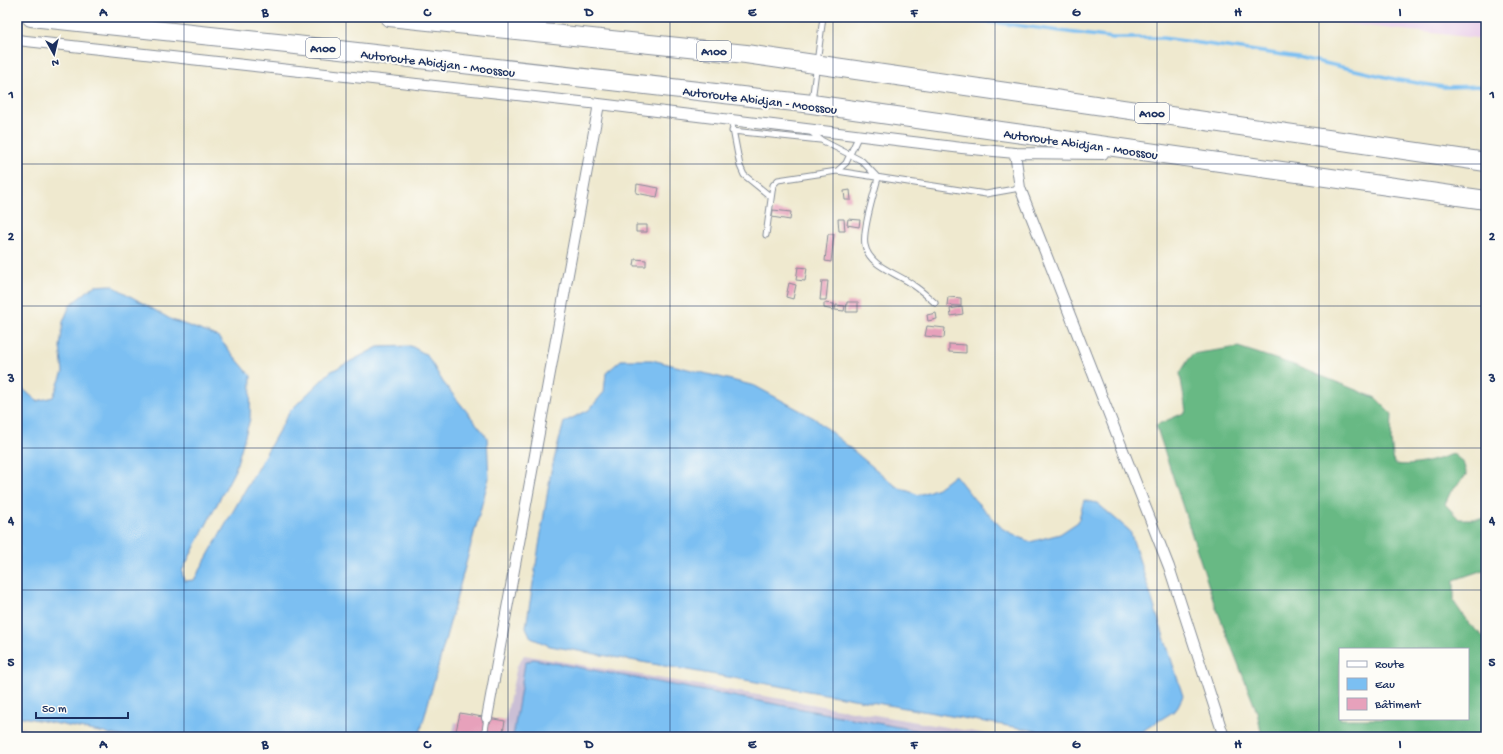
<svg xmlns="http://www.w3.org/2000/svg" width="1503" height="754" viewBox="0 0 1503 754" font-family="'Gochi Hand',sans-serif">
<rect width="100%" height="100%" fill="#fdfcf7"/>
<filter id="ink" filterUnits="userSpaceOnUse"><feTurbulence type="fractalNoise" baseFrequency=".025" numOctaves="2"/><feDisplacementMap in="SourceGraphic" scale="8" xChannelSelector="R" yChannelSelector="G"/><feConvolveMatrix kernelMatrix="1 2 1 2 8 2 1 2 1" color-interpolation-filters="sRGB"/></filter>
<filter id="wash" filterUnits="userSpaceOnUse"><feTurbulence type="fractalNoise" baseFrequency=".012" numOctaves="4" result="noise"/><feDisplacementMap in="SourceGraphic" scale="16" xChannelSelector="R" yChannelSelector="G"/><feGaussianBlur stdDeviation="0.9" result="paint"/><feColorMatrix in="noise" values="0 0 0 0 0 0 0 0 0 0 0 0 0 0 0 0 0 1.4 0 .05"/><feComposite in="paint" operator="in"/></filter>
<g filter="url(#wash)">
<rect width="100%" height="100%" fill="#efe9cf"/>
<path fill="#ebd1eb" d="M 1284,17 L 1486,17 L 1486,39 Z"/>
<path fill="#cbbfd5" d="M 524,655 L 1004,737 L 452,737 L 455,722 L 458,723 L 460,713 L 505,721 L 517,666 Z
M 17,727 L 65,737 L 17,737 Z"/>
<path fill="#68b984" stroke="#427471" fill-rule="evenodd" d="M 1238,347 L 1294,365 L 1376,398 L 1392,414 L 1391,440 L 1394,464 C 1415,467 1433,461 1453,454 L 1463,462 L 1467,475 L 1451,491 L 1445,504 L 1459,519 L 1486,519 L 1486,569 L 1454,580 L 1454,602 L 1469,624 L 1486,639 L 1486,737 L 1262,737 L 1257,712 L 1214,602 L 1156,425 L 1186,412 L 1180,373 L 1192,354 ZM 1340,649 L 1468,649 L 1468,719 L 1340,719 Z"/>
<path fill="#7bbff2" stroke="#4b77a8" d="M 111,285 L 172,320 L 217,336 L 251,376 L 250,419 L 235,470 L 182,571 L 184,581 L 194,580 L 290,411 L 330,372 L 378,347 L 411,346 L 427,355 L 443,382 L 487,437 L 489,478 L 419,737 L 125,737 L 17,716 L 17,384 L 37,401 L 53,397 L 63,372 L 60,347 L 63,322 L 70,305 L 94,286 Z
M 621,360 L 652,360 L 755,386 L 814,418 L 897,487 L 919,495 L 938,488 L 955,475 L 974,499 L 1003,529 L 1030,542 L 1060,534 L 1078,522 L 1084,500 L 1097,503 L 1130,531 L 1183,696 L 1176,710 L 1147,728 L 1136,737 L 1071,737 L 550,646 L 531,638 L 526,627 L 551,471 L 564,422 L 589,410 L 604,392 L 606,373 Z
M 533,659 L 952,737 L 513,737 L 525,663 Z"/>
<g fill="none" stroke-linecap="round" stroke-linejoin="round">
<path stroke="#7bbff2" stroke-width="3.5" d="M 917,17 L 999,23 L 1113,38 L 1162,38 L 1185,41 L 1298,57 L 1399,80 L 1443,87 L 1486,86"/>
</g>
<g id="blocks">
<path fill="#e7a1bb" d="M 637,184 L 659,188 L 657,197 L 636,193 Z
M 850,190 L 851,200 L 845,200 L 844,191 Z
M 773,210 L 791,212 L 790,220 L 772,217 Z
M 838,219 L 844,219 L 845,231 L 839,231 Z
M 848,219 L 860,220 L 859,227 L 847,225 Z
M 636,225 L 647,225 L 647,232 L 636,232 Z
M 828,234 L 834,234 L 831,262 L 825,261 Z
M 635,259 L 646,260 L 646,266 L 634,266 Z
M 798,267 L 807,268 L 805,281 L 796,280 Z
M 822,281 L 828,281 L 826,300 L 820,300 Z
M 789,283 L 796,285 L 793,299 L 786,297 Z
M 948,297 L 961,298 L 961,306 L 947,305 Z
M 847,302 L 858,302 L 858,312 L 846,312 Z
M 824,303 L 834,304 L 833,310 L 824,308 Z
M 836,305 L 845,306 L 844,311 L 835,310 Z
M 962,307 L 963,314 L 951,316 L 950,309 Z
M 936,313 L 937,319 L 928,321 L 927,315 Z
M 927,326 L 945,328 L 944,338 L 925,336 Z
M 949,344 L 966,345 L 966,353 L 949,352 Z
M 460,713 L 505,721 L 502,737 L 487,737 L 456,731 Z"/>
</g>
</g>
<g filter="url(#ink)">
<use href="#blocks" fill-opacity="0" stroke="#858c96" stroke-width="1"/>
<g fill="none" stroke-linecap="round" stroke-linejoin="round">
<defs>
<path id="lane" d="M 812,101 L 823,17
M 731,119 L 740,166 L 744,175 L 771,197
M 732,131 L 820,140
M 811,132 L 821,140 L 862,161 L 878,178 C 874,193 862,231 865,245 C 869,267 898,273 913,285 C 921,290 928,297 935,303
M 837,171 L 846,163 L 859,135
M 766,235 L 773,185 L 778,180 L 837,171 L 986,194 L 1020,188
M 484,737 L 487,718"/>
<path id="street" d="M 17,40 L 599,104 L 962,148 L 1015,153 L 1103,154
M 1015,153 L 1020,188 L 1169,567 L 1224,737
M 487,718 L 599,104"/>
<path id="highway" d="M 31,17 L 287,44 L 812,104 L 1486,200
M 389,17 L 746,54 L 1486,162"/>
</defs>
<use href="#lane" stroke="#858c96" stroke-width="7"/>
<use href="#street" stroke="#858c96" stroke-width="12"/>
<use href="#highway" stroke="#858c96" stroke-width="20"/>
<use href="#lane" stroke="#fff" stroke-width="5"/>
<use href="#street" stroke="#fff" stroke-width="10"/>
<use href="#highway" stroke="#fff" stroke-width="18"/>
</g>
</g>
<path fill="none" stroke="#1b2f5e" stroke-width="1" stroke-opacity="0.55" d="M 184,17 L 184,737M 346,17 L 346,737M 508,17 L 508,737M 670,17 L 670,737M 833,17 L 833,737M 995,17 L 995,737M 1157,17 L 1157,737M 1319,17 L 1319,737M 17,164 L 1486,164M 17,306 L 1486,306M 17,448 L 1486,448M 17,590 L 1486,590"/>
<g text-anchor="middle" stroke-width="4" stroke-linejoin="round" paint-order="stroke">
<g fill="#fdfcf7" stroke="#5f6c8c" stroke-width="1">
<rect x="306" y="38" width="34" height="20" rx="3"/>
<rect x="697" y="41" width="34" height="20" rx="3"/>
<rect x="1135" y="103" width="34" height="20" rx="3"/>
</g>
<g font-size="12" font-weight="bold" fill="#1b2f5e">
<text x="323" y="52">A100</text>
<text x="714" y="55">A100</text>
<text x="1152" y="117">A100</text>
</g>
<g font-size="13" fill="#1b2f5e" stroke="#fdfcf7">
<text transform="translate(438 62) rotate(7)" y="5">Autoroute Abidjan - Moossou</text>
<text transform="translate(760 99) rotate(7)" y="5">Autoroute Abidjan - Moossou</text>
<text transform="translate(1081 143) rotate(8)" y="5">Autoroute Abidjan - Moossou</text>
</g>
</g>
<rect width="1503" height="754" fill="none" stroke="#fdfcf7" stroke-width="44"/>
<rect x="1339" y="648" width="130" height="72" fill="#fdfcf7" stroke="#a3aaba"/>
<rect x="1347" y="661" width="20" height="6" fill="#ffffff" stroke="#a3aaba"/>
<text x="1375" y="668" font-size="12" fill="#1b2f5e">Route</text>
<rect x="1347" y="678" width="20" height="12" fill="#7bbff2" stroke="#a3aaba"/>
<text x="1375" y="688" font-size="12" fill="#1b2f5e">Eau</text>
<rect x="1347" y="698" width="20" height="12" fill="#e7a1bb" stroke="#a3aaba"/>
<text x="1375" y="708" font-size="12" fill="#1b2f5e">Bâtiment</text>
<g transform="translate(54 54) rotate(172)" stroke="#fdfcf7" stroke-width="3" paint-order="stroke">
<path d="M0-3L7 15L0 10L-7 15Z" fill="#1b2f5e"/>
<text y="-6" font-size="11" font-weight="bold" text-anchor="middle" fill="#1b2f5e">N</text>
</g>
<path d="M36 712v6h92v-6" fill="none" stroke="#1b2f5e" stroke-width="2"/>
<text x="42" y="712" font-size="12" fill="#1b2f5e" stroke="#fdfcf7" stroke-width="3" paint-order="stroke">50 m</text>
<rect x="22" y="22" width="1459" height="710" fill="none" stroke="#1b2f5e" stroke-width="1.5"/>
<g font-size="13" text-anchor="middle" font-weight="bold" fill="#1b2f5e">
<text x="103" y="16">A</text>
<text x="265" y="16">B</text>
<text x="427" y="16">C</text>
<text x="589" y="16">D</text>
<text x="752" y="16">E</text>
<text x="914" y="16">F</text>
<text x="1076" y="16">G</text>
<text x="1238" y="16">H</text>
<text x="1400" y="16">I</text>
<text x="11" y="98">1</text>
<text x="1492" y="98">1</text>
<text x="11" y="240">2</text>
<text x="1492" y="240">2</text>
<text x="11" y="382">3</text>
<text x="1492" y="382">3</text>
<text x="11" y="524">4</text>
<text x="1492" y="524">4</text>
<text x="11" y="666">5</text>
<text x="1492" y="666">5</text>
<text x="103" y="748">A</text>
<text x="265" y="748">B</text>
<text x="427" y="748">C</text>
<text x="589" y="748">D</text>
<text x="752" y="748">E</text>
<text x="914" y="748">F</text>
<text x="1076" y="748">G</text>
<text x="1238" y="748">H</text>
<text x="1400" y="748">I</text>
</g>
</svg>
